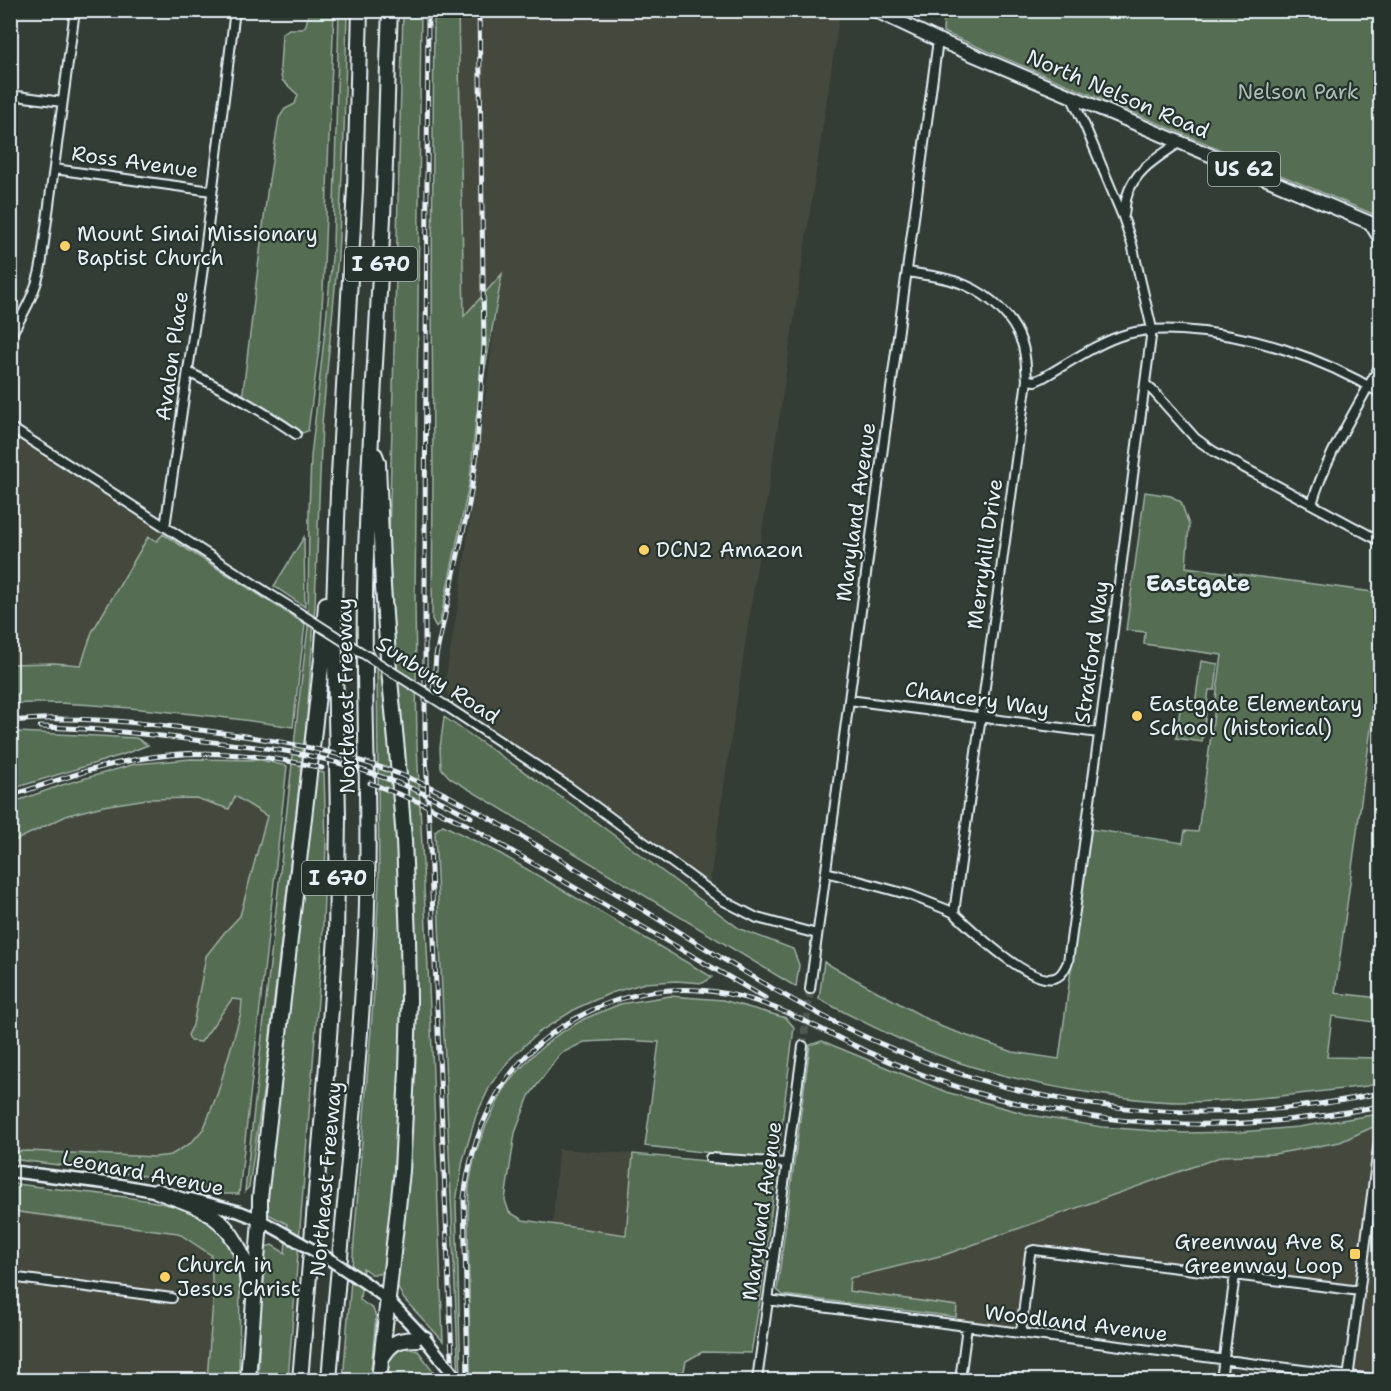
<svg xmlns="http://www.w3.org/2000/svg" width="1391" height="1391" viewBox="0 0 1391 1391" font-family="'Shantell Sans',sans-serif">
<rect width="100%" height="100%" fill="#343d35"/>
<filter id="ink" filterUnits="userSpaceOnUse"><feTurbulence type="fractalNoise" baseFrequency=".0167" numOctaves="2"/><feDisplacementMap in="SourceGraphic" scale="12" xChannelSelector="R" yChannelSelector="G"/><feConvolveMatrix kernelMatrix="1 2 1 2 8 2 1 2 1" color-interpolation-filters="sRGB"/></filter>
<g filter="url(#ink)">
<path fill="#44493e" d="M 458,11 L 840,11 L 709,886 L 569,783 L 448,696 L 445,682 L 461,588 L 501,275 L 464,316 Z
M 10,426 L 168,528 L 157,541 L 148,537 L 92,632 L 81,665 L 54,663 L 11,664 Z
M 235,796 L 267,816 L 240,916 L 224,933 L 188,1035 L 206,1036 L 232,999 L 242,1000 L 241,1013 L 218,1092 L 204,1128 L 191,1143 L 171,1155 L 155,1157 L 28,1151 L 11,1152 L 11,843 L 68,815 L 103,806 L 147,799 L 196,798 L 229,809 Z
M 1373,1127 L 1380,1128 L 1380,1375 L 1348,1370 L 1358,1294 L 1033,1248 L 1020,1334 L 961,1327 L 956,1317 L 957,1306 L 849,1291 L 850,1278 L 944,1255 L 1223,1156 L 1274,1154 L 1340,1142 Z
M 558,1149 L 633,1154 L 626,1235 L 553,1224 Z
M 11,1211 L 178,1233 L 211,1255 L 213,1301 L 207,1380 L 11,1380 Z"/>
<path fill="#556d52" stroke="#9eafa5" stroke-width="1.5" d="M 458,10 L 464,316 L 502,274 L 476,419 L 470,480 L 440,622 L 436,627 L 432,619 L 433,480 L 432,278 L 434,11 Z
M 309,11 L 334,11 L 323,291 L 320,341 L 308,431 L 299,434 L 245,400 L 243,392 L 267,193 L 279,118 L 285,109 L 295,104 L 298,95 L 282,80 L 280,69 L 282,34 L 289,29 L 302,29 L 306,25 Z
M 339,11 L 347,11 L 344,134 L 338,256 L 322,423 L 315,604 L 307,718 L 265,1079 L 249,1187 L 245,1191 L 298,709 L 308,627 L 309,511 L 311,457 L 326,321 L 333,247 Z
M 403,11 L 421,11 L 415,601 L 417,745 L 432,1049 L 443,1341 L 404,1299 L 398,1288 L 397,1273 L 411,1143 L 414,1086 L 416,978 L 409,833 L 396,683 L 389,539 Z
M 944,11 L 1380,11 L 1380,217 L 943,32 Z
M 1145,492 L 1171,496 L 1181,502 L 1189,525 L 1186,567 L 1380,593 L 1380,662 L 1335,993 L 1380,998 L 1380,1023 L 1332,1016 L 1327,1057 L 1379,1058 L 1377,1075 L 1380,1075 L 1380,1083 L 1367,1086 C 1305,1093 1243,1102 1180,1102 C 1153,1102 1125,1098 1098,1094 C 1056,1088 1014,1079 973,1067 C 920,1051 868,1025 819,999 L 824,962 L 942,1027 L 1013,1052 L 1059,1059 L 1090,829 L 1183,843 L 1185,831 L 1198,832 L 1222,655 L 1144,644 L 1145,632 L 1126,630 Z
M 163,534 L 305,624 L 293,727 C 249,720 205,715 161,711 C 111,706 61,701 11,704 L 11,664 L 54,663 L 81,665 L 92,632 L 148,537 L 157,541 Z
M 304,537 L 305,607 L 274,586 Z
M 1201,661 L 1218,664 L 1215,690 L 1209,690 L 1202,742 L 1176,738 L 1181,702 L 1195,704 Z
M 377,665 L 383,665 C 393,768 402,870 403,974 C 403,1071 394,1168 386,1264 L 380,1274 L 371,1274 L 363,1268 L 360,1300 L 373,1309 L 376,1317 L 370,1380 L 343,1380 L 374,991 L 379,879 Z
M 444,717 L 580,810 L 740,929 L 793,949 L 799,965 L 796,987 L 450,778 L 441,768 L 440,748 Z
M 11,732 L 18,732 L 136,738 L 148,745 L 122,755 L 11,789 Z
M 191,759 L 261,760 L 287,766 L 239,1194 L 220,1194 L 192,1186 L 146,1176 L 11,1159 L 11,1152 L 28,1151 L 155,1157 L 171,1155 L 191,1143 L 204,1128 L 218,1092 L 241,1013 L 242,1000 L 232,999 L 201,1042 L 191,1041 L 188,1035 L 193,1025 L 206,956 L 224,933 L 240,916 L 267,816 L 235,796 L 229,809 L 196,798 L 147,799 L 103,806 L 68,815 L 10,843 L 11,803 L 62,785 L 135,764 Z
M 313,771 L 324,773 L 326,843 L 322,949 L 288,1380 L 258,1380 L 263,1254 L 265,1247 L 272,1245 L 285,1253 L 287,1224 L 268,1214 L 265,1208 Z
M 443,825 L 499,853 L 712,977 L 703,983 L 676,981 L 645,983 L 611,993 L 577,1008 L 539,1032 L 511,1058 L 491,1084 L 476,1116 L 463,1160 L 456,1202 L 461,1380 L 459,1380 L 435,831 Z
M 670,996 L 723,1000 L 786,1018 L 794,1027 L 778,1155 L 772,1159 L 645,1146 L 659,1042 L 624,1040 L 584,1042 L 560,1054 L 529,1096 L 515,1133 L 505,1200 L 509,1212 L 523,1220 L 626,1235 L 633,1154 L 769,1167 L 776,1172 L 761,1294 L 751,1353 L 702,1352 L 686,1361 L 682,1380 L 478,1380 L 470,1376 L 468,1215 L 469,1185 L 475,1154 L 486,1126 L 506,1085 L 533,1055 L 557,1035 L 584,1019 L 620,1004 Z
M 822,1041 L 946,1092 L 1030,1115 L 1102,1127 L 1183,1133 L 1240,1132 L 1298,1127 L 1373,1115 L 1373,1127 L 1340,1142 L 1274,1154 L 1223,1156 L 944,1255 L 850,1278 L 849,1291 L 957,1306 L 956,1317 L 783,1295 L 777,1290 L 810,1045 Z
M 10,1183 C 38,1187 65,1190 93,1193 C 124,1197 189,1203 212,1223 C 228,1236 236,1260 240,1280 L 239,1380 L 207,1380 L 213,1301 L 211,1255 L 178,1233 L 11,1211 Z
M 406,1348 L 418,1351 L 440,1380 L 388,1380 L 389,1361 L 396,1350 Z"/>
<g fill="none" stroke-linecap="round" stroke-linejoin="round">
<path stroke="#4f5852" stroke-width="8" stroke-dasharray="8 4" stroke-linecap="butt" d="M 803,1046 L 810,989"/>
<defs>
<path id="minor" d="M 10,95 L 62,102
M 54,169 L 212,191
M 1124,215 C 1125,209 1125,202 1127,196 C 1135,169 1159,157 1180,142
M 1368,223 L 1380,242
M 907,272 C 926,275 947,277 965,285 C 991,296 1013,317 1022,343 C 1026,354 1026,368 1027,380 L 954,913
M 10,336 C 27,309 41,282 43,250 L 75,10
M 188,372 C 225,390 262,410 296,434
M 1027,380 L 1035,381 L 1042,378 C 1067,364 1100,341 1127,334 C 1145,329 1163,329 1181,330 C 1251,334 1321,357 1380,393
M 1145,384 L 1154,392 L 1195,438 L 1213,451 L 1380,541
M 10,427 L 271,595
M 1312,504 C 1326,455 1357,409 1380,365
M 165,527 L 202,275 L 235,10
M 849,700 L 1099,733
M 449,708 L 569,787 L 724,901 L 757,918 L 817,934
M 826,872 L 910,895 L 948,910 L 954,913 C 970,928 1033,989 1057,977 C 1063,974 1065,968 1068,962 L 1109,661 L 1152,329 L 1132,244 L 1123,217 L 1085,126 L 1071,96
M 810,989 L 938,40
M 710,1158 L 786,1163
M 10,1277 L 172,1298
M 768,1300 L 1380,1380
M 1021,1333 L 1030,1254 L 1031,1251 L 1034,1250 L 1360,1291
M 1348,1379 L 1380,1133
M 757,1380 L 803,1046
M 960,1380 L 967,1326
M 1221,1380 L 1235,1275"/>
<path id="secondary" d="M 10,1171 L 121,1185 L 164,1193
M 191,1199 L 240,1212 L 260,1220 L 287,1235
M 364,1282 L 387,1299 L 425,1339"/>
<path id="primary" d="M 874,10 L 938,40 L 1380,227"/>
<path id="motorway" d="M 375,455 L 378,463 L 383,587 L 389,670 L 397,751 L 404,840 L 408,939 L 409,1000 L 407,1071 L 402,1171 L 379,1380
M 157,1191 C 171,1197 187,1201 200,1208 C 231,1224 247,1254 248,1288
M 381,1360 C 392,1338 403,1339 425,1339
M 248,1380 L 260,1220 L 260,1198 L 308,783 L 322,659 L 326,604
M 300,1380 L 327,1065 L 336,937 L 338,818 L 334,607 L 338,493 L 355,189 L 360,10
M 329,1380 C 341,1232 359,1083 366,934 C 371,821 363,709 365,596 C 367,470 377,344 383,217 C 386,148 387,79 390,10"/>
</defs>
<use href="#minor" stroke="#e8f1f8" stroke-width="12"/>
<use href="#secondary" stroke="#e8f1f8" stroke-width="15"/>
<use href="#primary" stroke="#e8f1f8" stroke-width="16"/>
<use href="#motorway" stroke="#e8f1f8" stroke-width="18"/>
<use href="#minor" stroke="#26332d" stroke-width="8"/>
<use href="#secondary" stroke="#26332d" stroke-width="10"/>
<use href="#primary" stroke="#26332d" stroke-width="12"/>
<use href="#motorway" stroke="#26332d" stroke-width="14"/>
<defs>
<path id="rail" d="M 428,10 L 425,530 L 425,730 L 453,1380
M 433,693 L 436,656 L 469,504 L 476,460 L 484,346 L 479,10
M 10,721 C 28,720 45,718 62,719 C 110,719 160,725 208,731 C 279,740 347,752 414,780 C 446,793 475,810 505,827 C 549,852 593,879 637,906 C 716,954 794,1006 879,1043 C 1037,1113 1212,1130 1380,1093
M 40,727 C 89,728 138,733 186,739 C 221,743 256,746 291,752 C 351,763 417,787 471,817
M 370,783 L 419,802 L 465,824 L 765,998
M 10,796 C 53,782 95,766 139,759 C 200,748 262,754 322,768
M 468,1380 L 464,1198 C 472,1134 498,1073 551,1034 C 617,987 691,977 767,1005 C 802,1017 834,1037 868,1052 C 913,1072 960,1090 1008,1101 C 1135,1131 1253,1131 1380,1106"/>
</defs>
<use href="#rail" stroke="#e8f1f8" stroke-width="5"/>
<use href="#rail" stroke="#26332d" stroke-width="3" stroke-dasharray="9" stroke-linecap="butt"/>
<defs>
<path id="minor-bridge" d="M 271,595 L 449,708"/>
<path id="secondary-bridge" d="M 287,1235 L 332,1261 L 364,1282
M 425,1339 L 458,1380"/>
</defs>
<use href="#minor-bridge" stroke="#e8f1f8" stroke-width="12" stroke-linecap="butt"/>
<use href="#secondary-bridge" stroke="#e8f1f8" stroke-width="15" stroke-linecap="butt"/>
<use href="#minor-bridge" stroke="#26332d" stroke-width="8"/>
<use href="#secondary-bridge" stroke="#26332d" stroke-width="10"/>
</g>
</g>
<g fill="#ffd166" stroke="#26332d" stroke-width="2">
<circle cx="65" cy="246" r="6"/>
<circle cx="644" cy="550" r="6"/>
<circle cx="1137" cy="716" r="6"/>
<rect x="1349" y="1248" width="12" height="12" rx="3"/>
<circle cx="165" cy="1277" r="6"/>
</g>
<g text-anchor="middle" stroke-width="4.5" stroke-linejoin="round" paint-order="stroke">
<g fill="#26332d" stroke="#aeb8bb" stroke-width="1.5">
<rect x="1208" y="152" width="72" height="34" rx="4.5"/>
<rect x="345" y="247" width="72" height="34" rx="4.5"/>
<rect x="302" y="861" width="72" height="34" rx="4.5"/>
</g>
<g font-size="20" font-weight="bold" fill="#e8f1f8">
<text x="1244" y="176">US 62</text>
<text x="381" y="271">I 670</text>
<text x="338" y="885">I 670</text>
</g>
<g font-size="21" fill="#adbcb6" stroke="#26332d">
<text x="1298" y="99">Nelson Park</text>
</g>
<g font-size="21" fill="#e8f1f8" stroke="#26332d">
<text transform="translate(1118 94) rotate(23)" y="7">North Nelson Road</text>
<text transform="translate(135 162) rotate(8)" y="7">Ross Avenue</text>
<text transform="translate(172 356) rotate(-82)" y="7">Avalon Place</text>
<text transform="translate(856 512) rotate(-82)" y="7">Maryland Avenue</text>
<text transform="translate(985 554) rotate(-82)" y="7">Merryhill Drive</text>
<text transform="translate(1092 652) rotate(-82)" y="7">Stratford Way</text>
<text transform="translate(438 680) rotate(33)" y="7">Sunbury Road</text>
<text transform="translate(346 696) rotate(-91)" y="7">Northeast Freeway</text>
<text transform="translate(977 699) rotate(8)" y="7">Chancery Way</text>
<text transform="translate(143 1173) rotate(11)" y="7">Leonard Avenue</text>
<text transform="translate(326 1179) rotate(-85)" y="7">Northeast Freeway</text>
<text transform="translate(762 1211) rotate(-82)" y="7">Maryland Avenue</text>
<text transform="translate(1076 1323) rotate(7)" y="7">Woodland Avenue</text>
</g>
<g font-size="21" fill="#e8f1f8" stroke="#26332d" text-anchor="start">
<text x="77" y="241">Mount Sinai Missionary<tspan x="77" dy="24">Baptist Church</tspan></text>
<text x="656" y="557">DCN2 Amazon</text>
<text x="1149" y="711">Eastgate Elementary<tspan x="1149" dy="24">School (historical)</tspan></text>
<text x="1343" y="1249" text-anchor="end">Greenway Ave &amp;<tspan x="1343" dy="24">Greenway Loop</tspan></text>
<text x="177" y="1272">Church in<tspan x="177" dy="24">Jesus Christ</tspan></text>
</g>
<g font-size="22" font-weight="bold" fill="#e8f1f8" stroke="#26332d">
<text x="1198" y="591">Eastgate</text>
</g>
</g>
<rect width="1391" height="1391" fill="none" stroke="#26332d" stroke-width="36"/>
<rect x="18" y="18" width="1355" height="1355" fill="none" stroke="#e8f1f8" stroke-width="2" filter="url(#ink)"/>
</svg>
